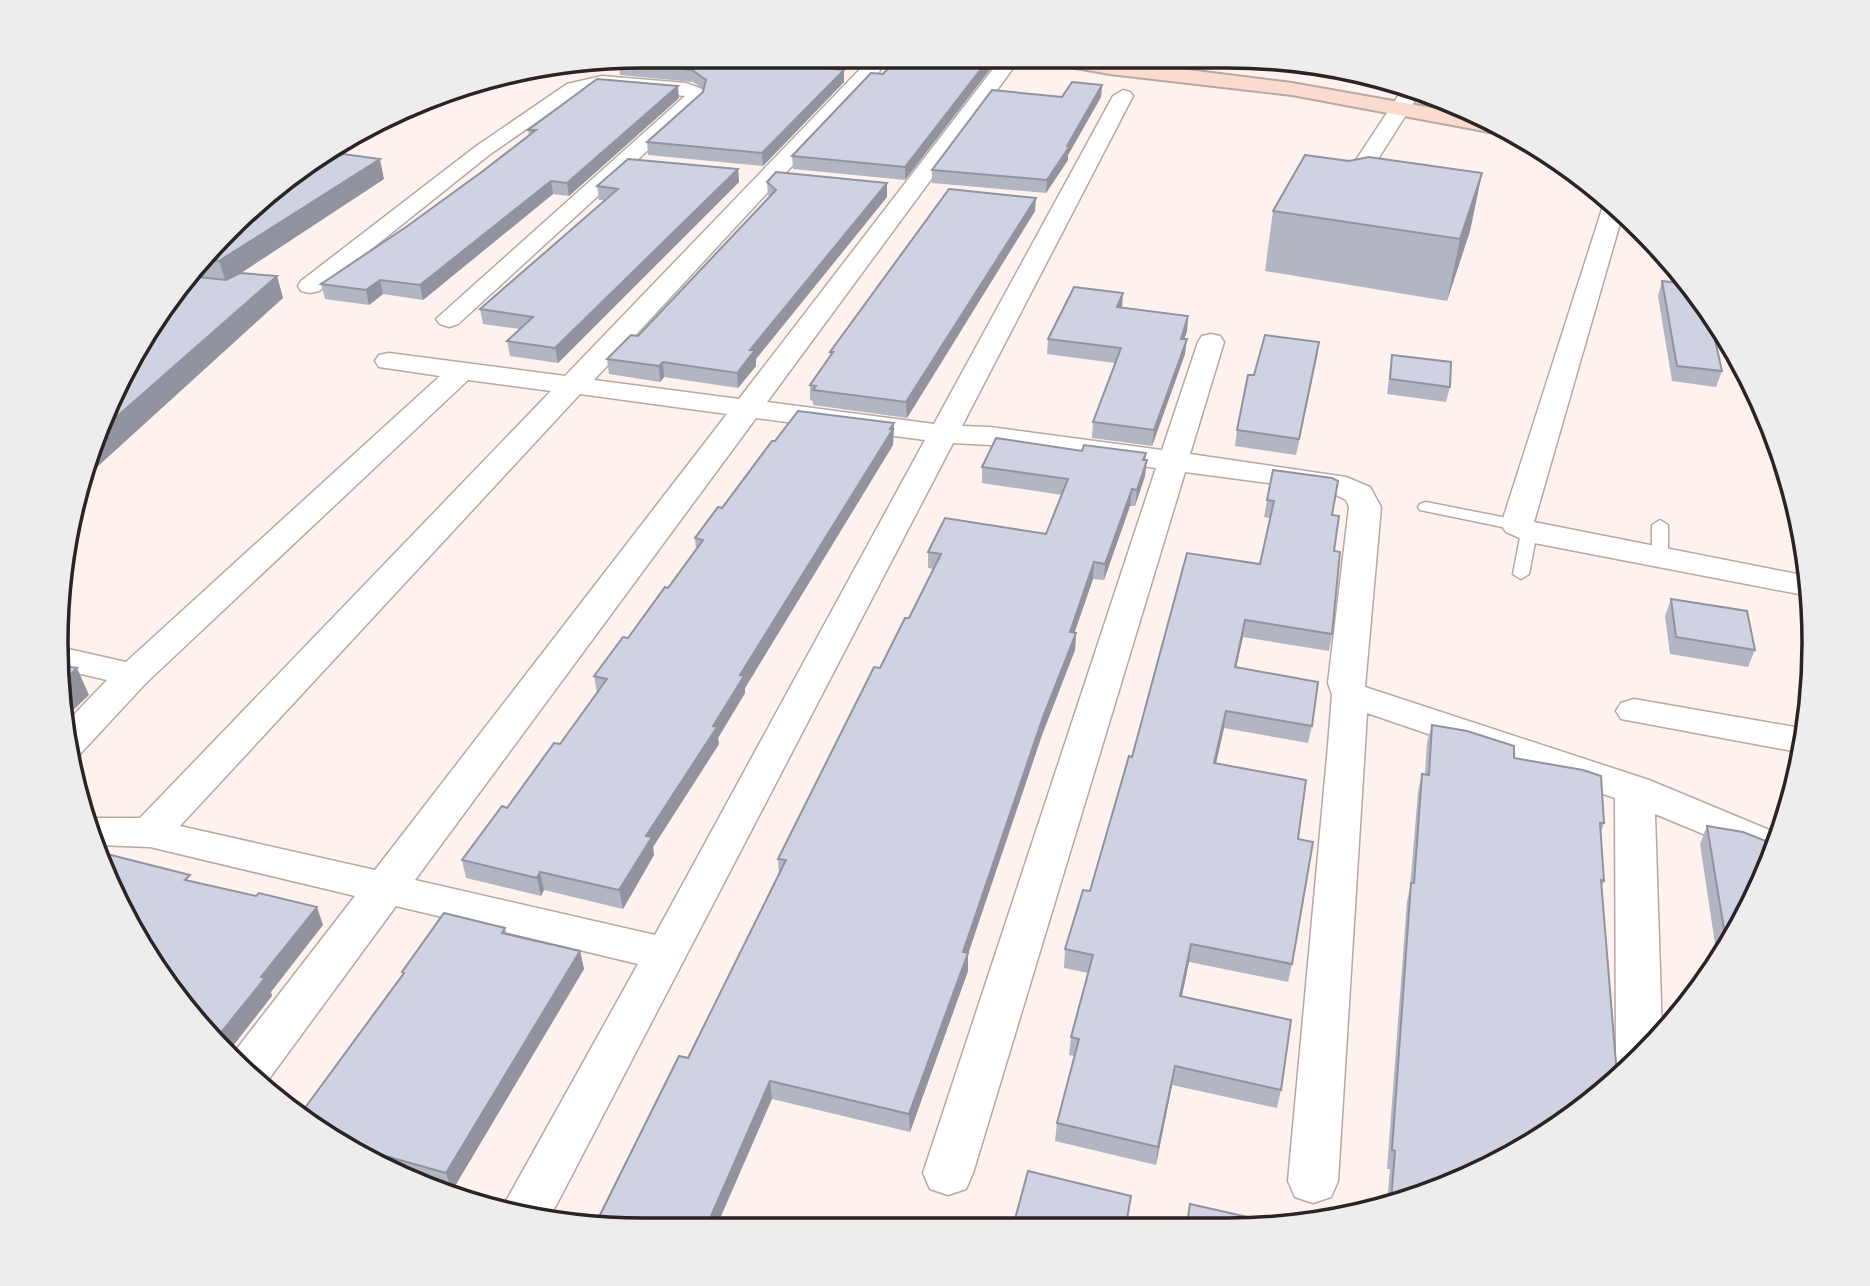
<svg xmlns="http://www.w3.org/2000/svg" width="1870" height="1286" viewBox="0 0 1870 1286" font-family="Poppins,sans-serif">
<rect width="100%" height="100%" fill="#fdf2ee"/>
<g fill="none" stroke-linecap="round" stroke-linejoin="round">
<defs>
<path id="lane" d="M 1426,502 L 1517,520 L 1525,525 L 1517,530 L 1420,510 L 1418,507 L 1420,504 Z
M 1660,520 L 1668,525 L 1668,557 L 1660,562 L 1652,557 L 1652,525 Z
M 1529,527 L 1537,532 L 1529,574 L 1521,579 L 1513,574 L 1521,532 Z"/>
<path id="street" d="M 1003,56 L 1022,56 L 767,402 L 934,424 L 1113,96 L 1123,90 L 1130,92 L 1133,96 L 962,426 L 990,427 L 1162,450 L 1198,342 L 1202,336 L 1211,334 L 1220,336 L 1224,342 L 1190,454 L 1346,477 L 1370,487 L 1381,507 L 1365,687 L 1649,780 L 1779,834 L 1771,862 L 1655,814 L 1662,1034 L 1642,1058 L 1622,1073 L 1616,1060 L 1615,798 L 1367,713 L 1338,1181 L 1331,1197 L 1313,1203 L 1295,1197 L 1288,1181 L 1328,746 L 1332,694 L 1328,683 L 1349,507 L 1346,500 L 1328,491 L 1185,472 L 973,1173 L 966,1189 L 948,1195 L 930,1189 L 923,1173 L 1156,468 L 990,445 L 953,443 L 548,1221 L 528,1219 L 501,1210 L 638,964 L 396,906 L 263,1087 L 229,1059 L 355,896 L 150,847 L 97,845 L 88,818 L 140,818 L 551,391 L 468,380 L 146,683 L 80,754 L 67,758 L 66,723 L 107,680 L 64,670 L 64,648 L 126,662 L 440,376 L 379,367 L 375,361 L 379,355 L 389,353 L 565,376 L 865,64 L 879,64 L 881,68 L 879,72 L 594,380 L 739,399 ZM 580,394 L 727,414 L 375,870 L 180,826 ZM 756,418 L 925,440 L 655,935 L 415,880 Z
M 602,76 L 686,83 L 702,89 L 705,98 L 458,324 L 449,327 L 440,324 L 436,319 L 685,96 L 602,88 L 580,92 L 489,155 L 319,291 L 310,293 L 301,291 L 298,286 L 301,281 L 475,147 L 567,84 Z
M 1402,90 L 1418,96 L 1350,203 L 1334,203 L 1331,198 Z
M 1607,201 L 1623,213 L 1534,522 L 1807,576 L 1809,596 L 1529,542 L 1506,532 L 1501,525 L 1603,206 Z
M 1634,699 L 1806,729 L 1803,753 L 1621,719 L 1616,711 L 1621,703 Z"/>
<path id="secondary" d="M 1032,56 L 1077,56 L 1292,83 L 1466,114 L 1509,130 L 1500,134 L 1292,95 L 1110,74 L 1042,62 L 1035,60 Z"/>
</defs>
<use href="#lane" stroke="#b9a8a2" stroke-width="3"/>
<use href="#street" stroke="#b9a8a2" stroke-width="3"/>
<use href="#secondary" stroke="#b9a8a2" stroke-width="4"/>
<use href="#lane" fill="#fff" fill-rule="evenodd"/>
<use href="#street" fill="#fff" fill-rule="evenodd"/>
<use href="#secondary" fill="#fbdbce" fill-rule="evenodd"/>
</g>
<path fill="#b2b5c2" d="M 789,61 L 789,65 L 844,70 L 844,82 L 763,166 L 648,155 L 647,142 L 703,92 L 703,89 L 693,82 L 620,75 L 619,63 L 745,64 Z
M 995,63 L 905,180 L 793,169 L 792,156 L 883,74 L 944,65 Z
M 1102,85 L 1101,97 L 1068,155 L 1068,160 L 1046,193 L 932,183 L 932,170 L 1062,97 Z
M 679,98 L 569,196 L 553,194 L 423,300 L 383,294 L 369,305 L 325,299 L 321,284 L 406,227 L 529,136 L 528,130 Z
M 1349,161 L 1482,173 L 1470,231 L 1447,301 L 1265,271 L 1273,211 Z
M 738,169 L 739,182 L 558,363 L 510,356 L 507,341 L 520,329 L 483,324 L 480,309 L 605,200 L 599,200 L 597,186 Z
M 384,179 L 240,273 L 277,276 L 283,298 L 101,418 L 201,256 Z
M 767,182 L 887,183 L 887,197 L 756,359 L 756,366 L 738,388 L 664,377 L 660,382 L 609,374 L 607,359 L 638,336 L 770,197 L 768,195 Z
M 1035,211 L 907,418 L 813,405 L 813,401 L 810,400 L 810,385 L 830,356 L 830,352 Z
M 1662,281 L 1722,371 L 1716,387 L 1672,381 L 1658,296 Z
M 1121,308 L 1188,316 L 1187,331 L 1184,339 L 1185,354 L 1152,446 L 1092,438 L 1093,422 L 1115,363 L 1047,354 L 1048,339 Z
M 1319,342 L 1296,455 L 1235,446 L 1237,430 Z
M 1392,355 L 1450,387 L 1446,402 L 1387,394 Z
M 894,423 L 893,445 L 745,688 L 745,693 L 718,738 L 719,744 L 653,847 L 654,855 L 623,909 L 544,890 L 541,896 L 466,878 L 462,860 L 560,744 L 597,693 L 594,676 L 628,638 L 668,588 L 696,549 L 695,538 L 722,508 L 775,441 Z
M 1082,451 L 1146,453 L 1145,476 L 1135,506 L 1130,506 L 1104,580 L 1093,579 L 1074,633 L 1076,633 L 1075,650 L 1042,735 L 968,954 L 968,971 L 910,1132 L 772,1099 L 688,1058 L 779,874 L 778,859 L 880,668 L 909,618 L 933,569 L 928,568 L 928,552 L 1046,534 L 1062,495 L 982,483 L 982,467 Z
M 1267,500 L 1332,515 L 1334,551 L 1332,634 L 1329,651 L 1243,637 L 1236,668 L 1312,726 L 1308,743 L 1224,728 L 1216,763 L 1298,839 L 1292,964 L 1288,982 L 1189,962 L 1182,996 L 1281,1090 L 1277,1108 L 1172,1085 L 1156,1165 L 1055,1141 L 1057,1123 L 1074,1056 L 1069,1055 L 1071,1037 L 1088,973 L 1064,968 L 1065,949 L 1090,891 L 1132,757 L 1260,564 L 1270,518 L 1264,517 Z
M 1671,599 L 1755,650 L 1748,667 L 1670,654 L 1665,616 Z
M 1432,725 L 1514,758 L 1604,823 L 1601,832 L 1604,881 L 1487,1169 L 1387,1203 L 1390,1169 L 1387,1169 L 1407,901 L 1410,888 L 1418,792 L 1422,774 L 1425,774 L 1427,742 Z
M 1707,826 L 1769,868 L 1718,964 L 1700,844 Z
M 505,928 L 507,934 L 580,951 L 584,969 L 452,1191 L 405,1178 L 317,1131 L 403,975 L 402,972 Z"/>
<path fill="#91939e" d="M 991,56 L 995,56 L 995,63 L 905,180 L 905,167 Z
M 844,70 L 844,82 L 763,166 L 762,153 Z
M 1102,85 L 1101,97 L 1068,155 L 1068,160 L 1046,193 L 1047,180 Z
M 678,86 L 679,98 L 569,196 L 567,183 Z
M 380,159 L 384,179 L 226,283 L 219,261 Z
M 738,169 L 739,182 L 558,363 L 555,348 Z
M 1482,173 L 1470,231 L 1447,301 L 1460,239 Z
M 551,181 L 553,194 L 423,300 L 420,285 Z
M 887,183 L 887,197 L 756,359 L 756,366 L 738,388 L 737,373 L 750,350 Z
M 1036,198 L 1035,211 L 907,418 L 906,402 Z
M 277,276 L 283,298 L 85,478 L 97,434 Z
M 380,280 L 383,294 L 369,305 L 366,290 Z
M 1123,293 L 1122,308 L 1117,307 Z
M 1188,316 L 1187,331 L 1179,354 L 1181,339 Z
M 1187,339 L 1185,354 L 1152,446 L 1154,430 Z
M 1319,342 L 1317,357 L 1296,455 L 1299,439 Z
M 663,362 L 664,377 L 660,382 L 659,366 Z
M 894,423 L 893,445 L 745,688 L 745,693 L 718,738 L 719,744 L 653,847 L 654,855 L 623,909 L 619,890 L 646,836 L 713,726 L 740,675 Z
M 1146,453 L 1144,468 L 1147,460 L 1145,476 L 1135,506 L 1137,490 Z
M 1132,489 L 1130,506 L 1104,580 L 1105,564 Z
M 1094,562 L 1093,579 L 1069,649 L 1070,632 Z
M 1245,620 L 1243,637 L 1232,685 L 1235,667 Z
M 1076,633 L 1075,650 L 1042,735 L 968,954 L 968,971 L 910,1132 L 909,1114 L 963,952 L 1043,717 Z
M 77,668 L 89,695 L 66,717 L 65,680 Z
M 1226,711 L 1224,728 L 1212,781 L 1214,763 Z
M 540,872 L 544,890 L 541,896 L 537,878 Z
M 317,907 L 323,925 L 271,992 L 272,996 L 226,1055 L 215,1040 L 261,977 Z
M 1191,944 L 1189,962 L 1178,1014 L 1180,996 Z
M 580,951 L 584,969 L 452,1191 L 446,1173 Z
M 1175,1066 L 1172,1085 L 1156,1165 L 1158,1147 Z
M 770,1081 L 772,1099 L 715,1230 L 705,1230 Z"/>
<path fill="#cfd2e2" stroke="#91939e" stroke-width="2" d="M 643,56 L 671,56 L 745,64 L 753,57 L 789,61 L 785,64 L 844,70 L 762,153 L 647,142 L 703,92 L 706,80 L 692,70 L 619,63 L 626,58 Z
M 952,56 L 991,56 L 905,167 L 792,156 L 871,73 L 883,74 L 896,60 L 944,65 Z
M 597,79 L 678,86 L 567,183 L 551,181 L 420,285 L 380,280 L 366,290 L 321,284 L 406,227 L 483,171 L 536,130 L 528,130 Z
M 1072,82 L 1102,85 L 1067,146 L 1069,147 L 1047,180 L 932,170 L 992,90 L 1062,97 Z
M 343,154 L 380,159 L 219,261 L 200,259 L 201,256 L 267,198 Z
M 1305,155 L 1349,161 L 1369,157 L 1482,173 L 1460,239 L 1273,211 Z
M 628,159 L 738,169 L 555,348 L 507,341 L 533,317 L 480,309 L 618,189 L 597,186 Z
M 776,172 L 887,183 L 750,350 L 755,350 L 737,373 L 663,362 L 659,366 L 607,359 L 631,335 L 638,336 L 776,190 L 767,182 Z
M 949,189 L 1036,198 L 906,402 L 813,390 L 816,386 L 810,385 L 833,352 L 830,352 Z
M 240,273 L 277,276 L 97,434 L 101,418 L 189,276 L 226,280 Z
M 1662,281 L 1688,284 L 1708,309 L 1722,371 L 1677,366 Z
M 1074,287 L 1123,293 L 1117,307 L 1188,316 L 1181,339 L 1187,339 L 1154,430 L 1093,422 L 1121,348 L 1048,339 Z
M 1265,335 L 1319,342 L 1299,439 L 1237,430 L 1248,375 L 1254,375 Z
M 1392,355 L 1451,362 L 1450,387 L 1390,379 Z
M 798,411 L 894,423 L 890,429 L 893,429 L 740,675 L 744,676 L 713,726 L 717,727 L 646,836 L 652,837 L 619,890 L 540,872 L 537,878 L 462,860 L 502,806 L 507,808 L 554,743 L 560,744 L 607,679 L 594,676 L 623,637 L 628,638 L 665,587 L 668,588 L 703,540 L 695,538 L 718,507 L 722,508 L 772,441 L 775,441 Z
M 996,438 L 1082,451 L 1084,445 L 1146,453 L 1143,460 L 1147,460 L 1137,490 L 1132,489 L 1105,564 L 1094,562 L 1070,632 L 1076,633 L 1043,717 L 963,952 L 968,953 L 909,1114 L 770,1081 L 705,1230 L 643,1230 L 595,1225 L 679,1056 L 688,1058 L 786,860 L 778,859 L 874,667 L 880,668 L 905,618 L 909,618 L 941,554 L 928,552 L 945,518 L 1046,534 L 1068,479 L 982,467 Z
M 1273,470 L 1332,478 L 1338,481 L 1332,515 L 1339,516 L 1334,551 L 1340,552 L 1332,634 L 1245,620 L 1235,667 L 1318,682 L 1312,726 L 1226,711 L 1214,763 L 1306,780 L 1298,839 L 1313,842 L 1292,964 L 1191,944 L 1180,996 L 1291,1020 L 1281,1090 L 1175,1066 L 1158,1147 L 1057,1123 L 1079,1039 L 1071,1037 L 1093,955 L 1065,949 L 1083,890 L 1090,891 L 1129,756 L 1132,757 L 1187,553 L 1260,564 L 1274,501 L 1267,500 Z
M 1671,599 L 1747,611 L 1755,650 L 1676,637 Z
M 64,666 L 77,668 L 65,680 Z
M 1432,725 L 1467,731 L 1514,746 L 1514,758 L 1583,770 L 1601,776 L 1604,823 L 1600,823 L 1604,881 L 1601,880 L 1617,1076 L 1487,1169 L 1391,1202 L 1395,1151 L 1392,1150 L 1411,883 L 1414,883 L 1422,774 L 1429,775 Z
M 1707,826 L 1743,832 L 1776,845 L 1769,868 L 1727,947 Z
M 99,852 L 190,875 L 185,880 L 256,896 L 259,893 L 317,907 L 261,977 L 265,978 L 215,1040 L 117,903 Z
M 444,913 L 505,928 L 502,933 L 580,951 L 446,1173 L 357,1148 L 355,1151 L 317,1131 L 299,1116 L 404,973 L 402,972 Z
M 1028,1171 L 1131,1196 L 1125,1230 L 1012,1230 Z
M 1190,1204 L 1283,1225 L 1227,1230 L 1186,1230 Z"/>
<path d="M0 0H1870V1286H0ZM643 68H1227A575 575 0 0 1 1802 643V643A575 575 0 0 1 1227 1218H643A575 575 0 0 1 68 643V643A575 575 0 0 1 643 68Z" fill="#eeeded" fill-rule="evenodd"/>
<path fill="none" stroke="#2b2422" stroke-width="3.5" d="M643 68H1227A575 575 0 0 1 1802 643V643A575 575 0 0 1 1227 1218H643A575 575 0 0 1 68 643V643A575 575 0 0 1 643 68Z"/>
</svg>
